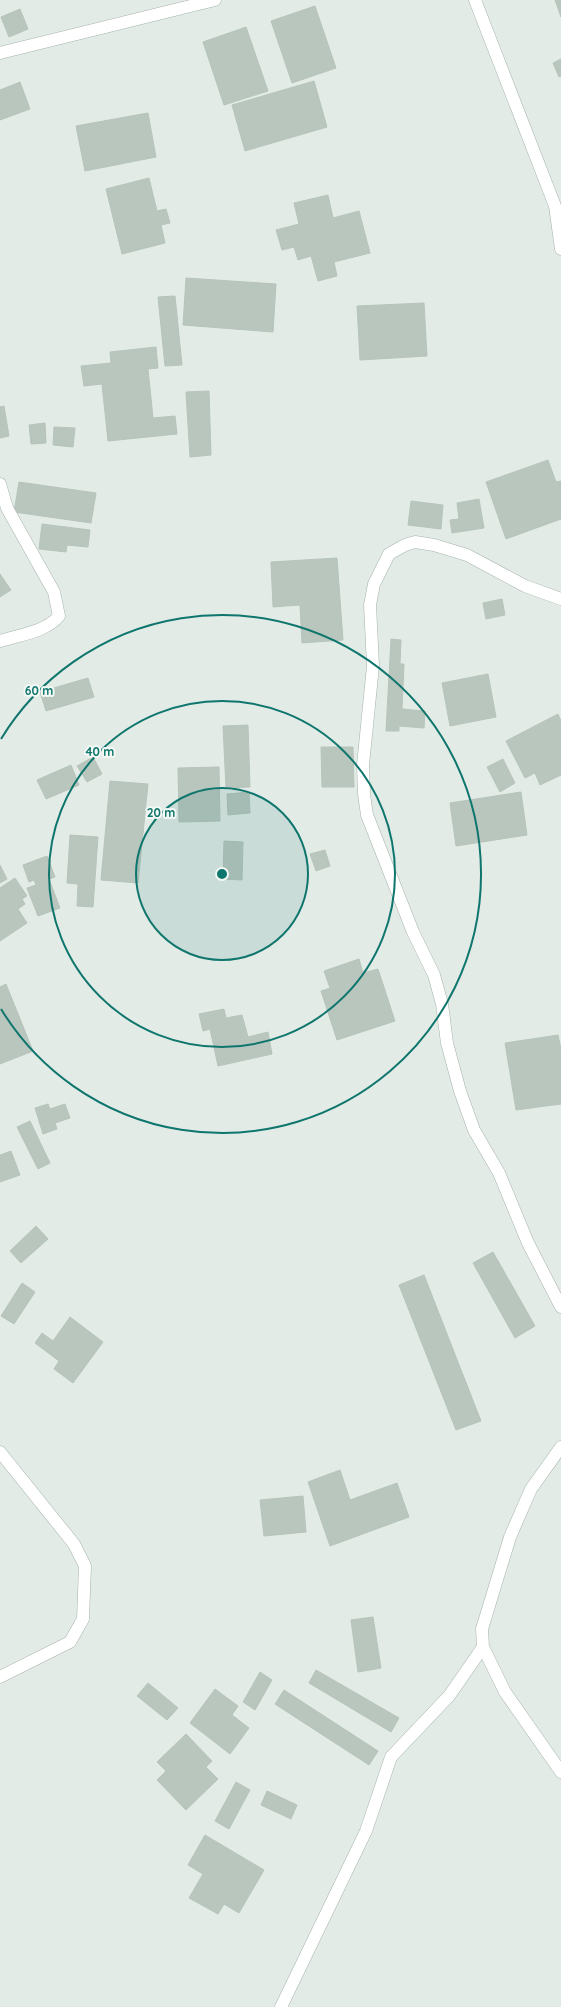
<svg xmlns="http://www.w3.org/2000/svg" width="561" height="2007" viewBox="0 0 561 2007" font-family="Quicksand,sans-serif">
<rect width="100%" height="100%" fill="#e3ebe6"/>
<path fill="#b9c6be" stroke="#b6c4bb" d="M 555,0 L 561,0 L 561,17 Z
M 315,6 L 336,68 L 292,83 L 271,21 Z
M 20,9 L 28,29 L 9,37 L 1,17 Z
M 246,27 L 268,91 L 224,105 L 203,42 Z
M 561,59 L 561,76 L 559,77 L 553,63 Z
M 314,81 L 327,127 L 245,151 L 232,105 Z
M 20,82 L 30,109 L 0,120 L 0,90 Z
M 148,113 L 156,157 L 85,171 L 76,126 Z
M 149,178 L 157,211 L 166,209 L 170,223 L 161,225 L 165,243 L 122,254 L 106,189 Z
M 328,195 L 333,218 L 359,211 L 370,253 L 334,262 L 337,276 L 318,281 L 311,256 L 298,260 L 294,247 L 282,250 L 276,230 L 299,224 L 294,203 Z
M 186,278 L 276,284 L 273,332 L 183,325 Z
M 175,296 L 182,365 L 165,366 L 158,297 Z
M 424,303 L 427,356 L 360,360 L 357,306 Z
M 156,347 L 158,368 L 148,369 L 153,418 L 175,416 L 177,434 L 108,441 L 102,384 L 84,386 L 81,366 L 111,363 L 110,352 Z
M 209,391 L 211,455 L 190,457 L 186,392 Z
M 4,406 L 9,436 L 0,438 L 0,407 Z
M 45,423 L 46,443 L 31,444 L 29,425 Z
M 54,427 L 75,428 L 73,447 L 53,445 Z
M 548,460 L 556,482 L 561,481 L 561,519 L 506,539 L 486,482 Z
M 19,482 L 96,493 L 91,523 L 14,512 Z
M 479,499 L 484,528 L 452,533 L 450,520 L 459,519 L 457,503 Z
M 411,501 L 443,505 L 441,529 L 408,525 Z
M 42,524 L 90,530 L 88,547 L 67,545 L 66,552 L 39,549 Z
M 337,558 L 343,640 L 302,643 L 300,605 L 273,607 L 271,562 Z
M 0,574 L 11,590 L 0,597 Z
M 502,599 L 505,615 L 486,619 L 483,603 Z
M 391,639 L 401,640 L 400,664 L 404,664 L 402,709 L 425,711 L 424,728 L 399,726 L 399,731 L 386,731 Z
M 488,674 L 496,717 L 450,726 L 442,683 Z
M 88,678 L 94,697 L 46,711 L 40,692 Z
M 558,714 L 561,721 L 561,775 L 540,785 L 535,773 L 525,778 L 506,741 Z
M 248,725 L 250,787 L 226,788 L 223,726 Z
M 321,747 L 353,747 L 354,787 L 322,787 Z
M 93,757 L 102,774 L 87,782 L 77,766 Z
M 503,759 L 515,783 L 500,792 L 487,767 Z
M 71,765 L 79,785 L 46,799 L 37,780 Z
M 219,767 L 220,821 L 179,822 L 178,768 Z
M 110,781 L 148,784 L 138,883 L 101,880 Z
M 249,792 L 250,813 L 228,815 L 227,794 Z
M 521,792 L 527,835 L 456,846 L 450,803 Z
M 70,835 L 98,837 L 93,907 L 77,906 L 78,884 L 67,883 Z
M 224,841 L 243,842 L 242,880 L 223,879 Z
M 325,850 L 330,866 L 316,871 L 310,854 Z
M 47,856 L 55,877 L 49,879 L 60,908 L 38,916 L 27,888 L 36,885 L 34,880 L 29,882 L 23,865 Z
M 0,865 L 7,879 L 0,883 Z
M 15,878 L 27,896 L 22,899 L 25,904 L 18,909 L 27,923 L 0,941 L 0,888 Z
M 359,959 L 363,973 L 378,969 L 395,1021 L 337,1040 L 321,991 L 330,988 L 324,971 Z
M 6,984 L 33,1051 L 0,1064 L 0,987 Z
M 224,1009 L 226,1018 L 242,1015 L 248,1037 L 268,1032 L 272,1054 L 218,1066 L 210,1029 L 203,1031 L 199,1014 Z
M 558,1035 L 561,1049 L 561,1104 L 516,1110 L 505,1043 Z
M 48,1104 L 50,1109 L 65,1104 L 70,1118 L 55,1123 L 57,1129 L 43,1134 L 35,1108 Z
M 30,1121 L 50,1163 L 38,1169 L 17,1127 Z
M 11,1151 L 20,1175 L 0,1182 L 0,1155 Z
M 36,1226 L 48,1239 L 21,1263 L 10,1251 Z
M 493,1252 L 535,1326 L 515,1338 L 473,1263 Z
M 424,1275 L 481,1421 L 456,1430 L 399,1285 Z
M 22,1283 L 35,1292 L 14,1324 L 1,1316 Z
M 70,1317 L 103,1342 L 73,1383 L 54,1369 L 59,1361 L 35,1343 L 42,1333 L 53,1341 Z
M 340,1470 L 350,1500 L 397,1483 L 409,1517 L 330,1546 L 308,1482 Z
M 303,1496 L 306,1532 L 264,1536 L 260,1500 Z
M 373,1617 L 381,1668 L 358,1672 L 351,1620 Z
M 316,1670 L 399,1718 L 391,1732 L 309,1683 Z
M 260,1672 L 272,1680 L 255,1710 L 243,1702 Z
M 148,1683 L 178,1708 L 167,1720 L 137,1696 Z
M 215,1689 L 238,1706 L 232,1715 L 249,1728 L 230,1754 L 190,1723 Z
M 284,1690 L 378,1751 L 369,1765 L 275,1704 Z
M 186,1734 L 212,1761 L 206,1767 L 218,1779 L 186,1810 L 157,1780 L 166,1771 L 157,1762 Z
M 236,1782 L 250,1790 L 229,1829 L 215,1821 Z
M 267,1791 L 297,1805 L 291,1819 L 261,1805 Z
M 205,1835 L 264,1870 L 239,1913 L 224,1904 L 218,1914 L 189,1898 L 203,1874 L 188,1865 Z"/>
<g fill="none" stroke-linecap="round" stroke-linejoin="round">
<defs>
<path id="minor" d="M 475,0 L 555,206 L 561,249
M 0,53 L 215,0
M 0,484 L 7,508 L 54,592 L 59,616 C 46,632 19,635 0,641
M 561,599 L 525,586 L 467,555 L 434,545 L 415,542 L 405,545 L 389,554 L 374,584 L 370,605 L 373,666 L 363,765 L 364,794 L 367,815 L 413,932 L 434,975 L 442,1004 L 447,1043 L 460,1091 L 474,1130 L 499,1173 L 528,1243 L 561,1307
M 561,1447 L 531,1489 L 510,1537 L 482,1629 L 483,1647 L 505,1692 L 561,1772
M 0,1452 L 74,1544 L 85,1566 L 83,1619 L 70,1642 L 0,1677
M 281,2007 L 366,1831 L 391,1757 L 449,1696 L 483,1647"/>
</defs>
<use href="#minor" stroke="#a6b3ac" stroke-width="13"/>
<use href="#minor" stroke="#fff" stroke-width="12"/>
</g>
<circle cx="222" cy="874" r="86" fill="#0f766e" fill-opacity=".12"/>
<g fill="none" stroke="#0f766e" stroke-width="2">
<circle cx="222" cy="874" r="86"/>
<circle cx="222" cy="874" r="173"/>
<path d="M1 739A259 259 0 1 1 1 1009"/>
</g>
<circle cx="222" cy="874" r="6" fill="#0f766e" stroke="#f3f8f4" stroke-width="2"/>
<g font-size="12" text-anchor="middle" font-weight="bold" fill="#0f766e" stroke="#f3f8f4" stroke-width="4" stroke-linejoin="round" paint-order="stroke">
<text x="39" y="695">60 m</text>
<text x="100" y="756">40 m</text>
<text x="161" y="817">20 m</text>
</g>
</svg>
